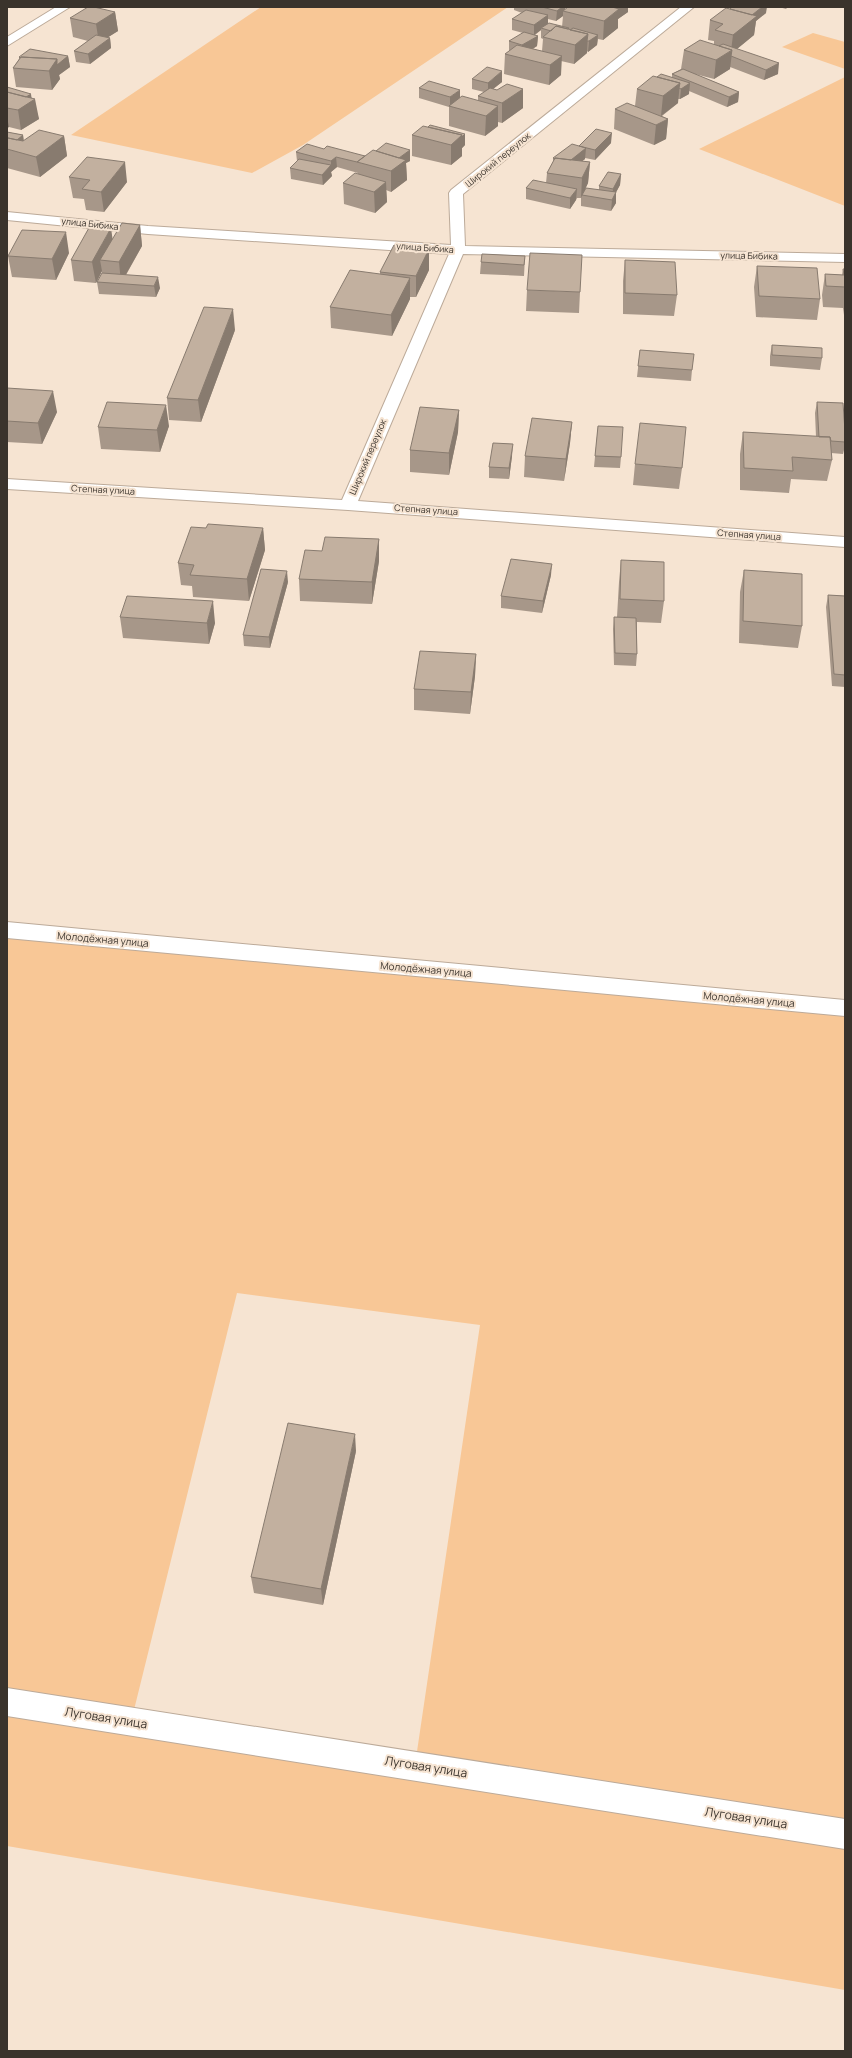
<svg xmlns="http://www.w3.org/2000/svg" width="852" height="2058" viewBox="0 0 852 2058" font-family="Manrope,sans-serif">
<rect width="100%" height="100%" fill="#f6e4d2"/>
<path fill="#f8c796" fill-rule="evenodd" d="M 261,7 L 508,7 L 303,145 L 252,173 L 71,135 Z
M 813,33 L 845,42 L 845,69 L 782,47 Z
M 845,77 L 845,206 L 699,149 Z
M 7,930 L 845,1008 L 845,1990 L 7,1846 ZM 237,1293 L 480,1325 L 415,1765 L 131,1722 Z"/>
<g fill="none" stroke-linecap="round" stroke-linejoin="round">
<defs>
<path id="minor" d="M 56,7 L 70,7 L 7,46 L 7,37 Z
M 681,7 L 694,7 L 463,194 L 465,246 L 845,254 L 845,262 L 463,254 L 358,501 L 845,537 L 845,547 L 348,510 L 7,489 L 7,479 L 342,500 L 449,254 L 148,234 L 7,220 L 7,212 L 148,226 L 451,245 L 449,193 L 451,190 Z
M 7,922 L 845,1000 L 845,1016 L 7,938 Z
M 7,1688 L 845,1819 L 845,1849 L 7,1716 Z"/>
</defs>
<use href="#minor" stroke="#bcaa99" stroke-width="2"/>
<use href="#minor" fill="#fff" fill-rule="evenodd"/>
</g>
<path fill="#a79789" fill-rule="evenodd" d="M 514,7 L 565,7 L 565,9 L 568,7 L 628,7 L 628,12 L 618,19 L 618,28 L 603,40 L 598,39 L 597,45 L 588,52 L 587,51 L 587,53 L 574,64 L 561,61 L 561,75 L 549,85 L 504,74 L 505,54 L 509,51 L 509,41 L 523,33 L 512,30 L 512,19 L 522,13 L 514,10 ZM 563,16 L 562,27 L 548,24 L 548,19 L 556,21 ZM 541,30 L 541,38 L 543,39 L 542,51 L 533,49 L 537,46 L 538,36 L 535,35 Z
M 779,7 L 788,7 L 786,9 Z
M 730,9 L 766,13 L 756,21 L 754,35 L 737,49 L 778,74 L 764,80 L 730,67 L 730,69 L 714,79 L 695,74 L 739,92 L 738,102 L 727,107 L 689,91 L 689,94 L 680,99 L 678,99 L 678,103 L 662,116 L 668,119 L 666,139 L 654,145 L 614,129 L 615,109 L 635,106 L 637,89 L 657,77 L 672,77 L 672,74 L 681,69 L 684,50 L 714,44 L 714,41 L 708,40 L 710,20 Z
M 115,12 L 118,31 L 108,37 L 110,38 L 111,48 L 90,64 L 76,62 L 74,51 L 88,41 L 73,37 L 70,18 Z
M 68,56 L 70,67 L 59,75 L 60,79 L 52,90 L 16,87 L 13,68 L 19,59 L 19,57 Z
M 472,79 L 502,82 L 493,89 L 497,90 L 523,89 L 523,108 L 502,123 L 498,122 L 498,126 L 485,136 L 449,126 L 449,107 L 419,98 L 419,88 L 460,98 L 478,101 L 478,96 L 484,92 L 472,89 Z
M 7,87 L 32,98 L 39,119 L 21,130 L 9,127 L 7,128 Z
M 7,132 L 23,135 L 24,141 L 64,136 L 67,156 L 40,177 L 7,168 Z
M 465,134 L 465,145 L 462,148 L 462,156 L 451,165 L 412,156 L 412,135 Z
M 611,143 L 595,160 L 585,158 L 585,159 L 582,161 L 590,162 L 588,183 L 585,189 L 599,190 L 599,186 L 621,174 L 620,185 L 616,192 L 616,203 L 611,211 L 581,206 L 581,196 L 581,198 L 577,198 L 576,200 L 570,209 L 526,199 L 526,188 L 546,183 L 547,173 L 553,162 L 553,158 L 579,146 Z
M 324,149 L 365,156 L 376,151 L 410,150 L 410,161 L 406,163 L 407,180 L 391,192 L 386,190 L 387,202 L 375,213 L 344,204 L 343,183 L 358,174 L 358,173 L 337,167 L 331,172 L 332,176 L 323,185 L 291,179 L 290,168 L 297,161 L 296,152 Z
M 69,177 L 127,182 L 104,212 L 86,210 L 84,199 L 73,198 Z
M 140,225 L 142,246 L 126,275 L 160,288 L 156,297 L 99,294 L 97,282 L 102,273 L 102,271 L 96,283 L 74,281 L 71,260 Z
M 429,249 L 429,270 L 416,297 L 410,297 L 410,299 L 392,336 L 331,328 L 330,307 L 380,274 L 380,272 Z
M 69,253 L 56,280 L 12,277 L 8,256 Z
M 525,256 L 524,276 L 480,274 L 481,262 Z
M 625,260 L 677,295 L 674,316 L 623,314 L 623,281 Z
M 757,266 L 820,299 L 817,320 L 756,317 L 754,287 Z
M 843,269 L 845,269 L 845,315 L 844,315 L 843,308 L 823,307 L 822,295 L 825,274 L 842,275 Z
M 527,290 L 580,292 L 579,313 L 526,311 Z
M 235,330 L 201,422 L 169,420 L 167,398 Z
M 772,345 L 822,358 L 820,370 L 770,366 L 770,356 Z
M 640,350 L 692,370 L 691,381 L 637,377 Z
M 7,388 L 57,412 L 42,444 L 7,442 Z
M 817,402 L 845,431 L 845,446 L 843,454 L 831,453 L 832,460 L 827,481 L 791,479 L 789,493 L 740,490 L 740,454 L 743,432 L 816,437 L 815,413 Z
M 459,410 L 458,432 L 449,475 L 410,472 L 410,450 Z
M 572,422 L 570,443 L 564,481 L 524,477 L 525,456 Z
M 169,426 L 160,452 L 101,449 L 98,427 Z
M 598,426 L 621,457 L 620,468 L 594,467 Z
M 512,456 L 509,479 L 489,478 L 489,467 Z
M 635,464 L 682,468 L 679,489 L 633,485 Z
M 206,528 L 263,528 L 265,550 L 249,601 L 193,597 L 192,586 L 181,585 L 178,563 Z
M 379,539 L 379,561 L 372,604 L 300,601 L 299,579 L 322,551 Z
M 621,560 L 664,601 L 661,623 L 637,622 L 637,654 L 636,666 L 614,665 L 613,629 L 614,617 L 617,617 L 619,582 Z
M 744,570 L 802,626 L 798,648 L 739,643 L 740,592 Z
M 551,575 L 542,613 L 501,608 L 501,596 Z
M 288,582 L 270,648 L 244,646 L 243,635 Z
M 828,595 L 845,596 L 845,687 L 832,686 L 826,607 Z
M 120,617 L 215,623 L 209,644 L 123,638 Z
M 476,654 L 475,676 L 470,714 L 414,710 L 414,689 Z
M 356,1451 L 323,1605 L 254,1593 L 251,1577 Z"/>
<path fill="#887b6f" d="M 562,7 L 565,7 L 565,11 L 563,11 L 563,16 L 556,21 L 557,11 Z
M 617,7 L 628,7 L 628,12 L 618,19 L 618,28 L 603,40 L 604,21 L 617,11 Z
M 762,7 L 767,7 L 766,13 L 756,21 L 754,35 L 732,53 L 730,69 L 714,79 L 716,60 L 731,51 L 733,35 L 752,15 Z
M 115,12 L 118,31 L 99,43 L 96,24 Z
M 548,15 L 548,26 L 541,28 L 541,30 L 534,35 L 534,25 Z
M 588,34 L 587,53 L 574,64 L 575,45 Z
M 598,35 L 597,45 L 588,52 L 589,41 Z
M 538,36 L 537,46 L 522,55 L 522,45 Z
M 110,38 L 111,48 L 90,64 L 88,54 Z
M 68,56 L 70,67 L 59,75 L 60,79 L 52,90 L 49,71 L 57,59 Z
M 562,56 L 561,75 L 549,85 L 550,65 Z
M 779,63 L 778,74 L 764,80 L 766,70 Z
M 502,71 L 502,82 L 488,93 L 488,83 Z
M 680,83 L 678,103 L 661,116 L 663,96 Z
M 690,83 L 689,94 L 680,99 L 681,89 Z
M 523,89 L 523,108 L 502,123 L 502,103 Z
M 460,90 L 460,101 L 450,106 L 450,97 Z
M 739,92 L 738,102 L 727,107 L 729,97 Z
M 31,94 L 32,101 L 35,99 L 39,119 L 21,130 L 18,110 L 20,100 Z
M 498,106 L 498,126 L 485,136 L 486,116 Z
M 7,117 L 9,127 L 7,128 Z
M 668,119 L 666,139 L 654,145 L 656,125 Z
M 612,133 L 611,143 L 595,160 L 595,150 Z
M 465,134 L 465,145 L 462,148 L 462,156 L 451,165 L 451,145 L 462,135 Z
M 23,135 L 24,146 L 14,142 Z
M 64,136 L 67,156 L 40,177 L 36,157 Z
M 586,148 L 585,159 L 566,173 L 567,162 Z
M 410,150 L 410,161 L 406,163 L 407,180 L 391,192 L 391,171 L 394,162 Z
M 336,157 L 337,167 L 331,172 L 332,176 L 323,185 L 322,175 L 331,165 L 331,161 Z
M 125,162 L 127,182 L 104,212 L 101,192 Z
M 590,162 L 588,183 L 581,198 L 582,178 Z
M 621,174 L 620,185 L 612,200 L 613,189 Z
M 386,182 L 387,202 L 375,213 L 374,192 Z
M 577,189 L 576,200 L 570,209 L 570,198 Z
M 616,192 L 616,203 L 611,211 L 612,200 Z
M 140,225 L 142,246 L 121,283 L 119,262 Z
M 111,228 L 114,249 L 100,260 L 102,271 L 96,283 L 92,262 Z
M 66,232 L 69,253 L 56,280 L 52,259 Z
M 429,249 L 429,270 L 416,297 L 416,276 Z
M 158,277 L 160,288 L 156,297 L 154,286 Z
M 410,278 L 410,299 L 392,336 L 391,315 Z
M 233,309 L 235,330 L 201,422 L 198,400 Z
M 53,391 L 57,412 L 42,444 L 38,423 Z
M 166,405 L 169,426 L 160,452 L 157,430 Z
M 459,410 L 458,432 L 449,475 L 449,453 Z
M 572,422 L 570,443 L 564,481 L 566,459 Z
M 513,444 L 512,456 L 509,479 L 509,468 Z
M 263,528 L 265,550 L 249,601 L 247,579 Z
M 379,539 L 379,561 L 372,604 L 372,582 Z
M 552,564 L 551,575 L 542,613 L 543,601 Z
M 287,571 L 288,582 L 270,648 L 269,637 Z
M 213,601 L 215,623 L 209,644 L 207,623 Z
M 476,654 L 475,676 L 470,714 L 471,692 Z
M 355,1434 L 356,1451 L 323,1605 L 321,1589 Z"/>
<path fill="#c2b09f" stroke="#887b6f" d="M 88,7 L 94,7 L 115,12 L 96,24 L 70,18 Z
M 542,7 L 562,7 L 557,11 Z
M 568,7 L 612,7 L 619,9 L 604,21 L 563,11 Z
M 732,7 L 762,7 L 752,15 L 730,9 Z
M 726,8 L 757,16 L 733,35 L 715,30 L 723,24 L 710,20 Z
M 526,10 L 548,15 L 534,25 L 512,19 Z
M 549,23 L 569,28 L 568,29 L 556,26 L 551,31 L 541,28 Z
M 556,26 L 588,34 L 575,45 L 543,37 Z
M 573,28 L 598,35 L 589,41 L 587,41 L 588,34 L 570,30 Z
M 524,32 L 538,36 L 522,45 L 509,41 Z
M 96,35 L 110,38 L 88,54 L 74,51 Z
M 700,40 L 732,50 L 716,60 L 684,50 Z
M 723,44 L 779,63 L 766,70 L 731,56 L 732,50 L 719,46 Z
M 517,45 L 562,56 L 550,65 L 505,54 Z
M 30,49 L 68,56 L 57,65 L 57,59 L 21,57 L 20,58 L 19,57 Z
M 21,57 L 57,59 L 49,71 L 13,68 Z
M 487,67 L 502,71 L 488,83 L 472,79 Z
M 683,69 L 739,92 L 729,97 L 672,74 Z
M 661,74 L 690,83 L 681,89 L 679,88 L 680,83 L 657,77 Z
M 653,76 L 680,83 L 663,96 L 637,89 Z
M 429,81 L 460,90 L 450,97 L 419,88 Z
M 507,84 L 523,89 L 502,103 L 478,96 L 490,88 L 497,90 Z
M 7,87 L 31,94 L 26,97 L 7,92 Z
M 7,92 L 35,99 L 18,110 L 7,108 Z
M 462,96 L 498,106 L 486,116 L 449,106 Z
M 627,103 L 668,119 L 656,125 L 615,109 Z
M 430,125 L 465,134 L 462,137 L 462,135 L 428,127 Z
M 423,126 L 462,135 L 451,145 L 412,135 Z
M 596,129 L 612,133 L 595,150 L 579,146 Z
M 39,130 L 64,136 L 36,157 L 7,149 L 7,138 L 8,138 L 23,141 Z
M 7,132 L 23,135 L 17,140 L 8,138 L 7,138 Z
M 386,143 L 410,150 L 399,158 L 376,151 Z
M 307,144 L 324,149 L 327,146 L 365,156 L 357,162 L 336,157 L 331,161 L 296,152 Z
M 572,144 L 586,148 L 571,160 L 555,158 L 555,159 L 553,158 Z
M 373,150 L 406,160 L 391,171 L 357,162 Z
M 87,157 L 125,162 L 101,192 L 82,189 L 90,180 L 69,177 Z
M 555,158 L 590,162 L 582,178 L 547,173 Z
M 299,159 L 331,165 L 322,175 L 290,168 Z
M 608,172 L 621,174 L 613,189 L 599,186 Z
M 355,173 L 386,182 L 374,192 L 343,183 Z
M 533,180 L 577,189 L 570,198 L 526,188 Z
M 586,188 L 616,192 L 612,200 L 582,195 Z
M 122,223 L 140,225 L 119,262 L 100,260 Z
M 90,226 L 111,228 L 92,262 L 71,260 Z
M 22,230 L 66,232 L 52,259 L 8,256 Z
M 394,245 L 429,249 L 416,276 L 380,272 Z
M 530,253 L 582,255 L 580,292 L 527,290 Z
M 482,254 L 525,256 L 524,265 L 481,262 Z
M 625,260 L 675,262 L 677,295 L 625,293 Z
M 757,266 L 817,268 L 820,299 L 759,296 Z
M 843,269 L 845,269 L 845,287 L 826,286 L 825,274 L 844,275 Z
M 350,270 L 410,278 L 391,315 L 330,307 Z
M 102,273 L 158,277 L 154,286 L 97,282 Z
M 204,307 L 233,309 L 198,400 L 167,398 Z
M 772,345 L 822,348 L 822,358 L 772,355 Z
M 640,350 L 694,354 L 692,370 L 638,366 Z
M 7,388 L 53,391 L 38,423 L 7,421 Z
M 107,402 L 166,405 L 157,430 L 98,427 Z
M 817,402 L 843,403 L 845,431 L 845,442 L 831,441 L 830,437 L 819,437 Z
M 420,407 L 459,410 L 449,453 L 410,450 Z
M 532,418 L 572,422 L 566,459 L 525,456 Z
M 640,423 L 686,427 L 682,468 L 635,464 Z
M 598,426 L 623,427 L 621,457 L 595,456 Z
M 743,432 L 830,437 L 832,460 L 792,457 L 793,471 L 744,468 Z
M 493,443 L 513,444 L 509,468 L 489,467 Z
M 208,524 L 263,528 L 247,579 L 190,575 L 194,565 L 178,563 L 191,527 L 206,528 Z
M 325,537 L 379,539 L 372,582 L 299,579 L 305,550 L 322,551 Z
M 511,559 L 552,564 L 543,601 L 501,596 Z
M 621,560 L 664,562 L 664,601 L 620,599 Z
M 261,569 L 287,571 L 269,637 L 243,635 Z
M 744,570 L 802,574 L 802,626 L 743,621 Z
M 828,595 L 845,596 L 845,675 L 834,674 Z
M 127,596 L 213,601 L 207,623 L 120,617 Z
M 614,617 L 636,618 L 637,654 L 615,653 Z
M 420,651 L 476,654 L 471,692 L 414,689 Z
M 288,1423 L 355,1434 L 321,1589 L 251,1577 Z"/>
<g text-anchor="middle" stroke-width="4" stroke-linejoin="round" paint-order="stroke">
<g font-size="9" fill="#3a332c" stroke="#f6e4d2">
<text transform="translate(498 160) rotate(-39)" y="3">Широкий переулок</text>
<text transform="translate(90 224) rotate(6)" y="3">улица Бибика</text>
<text transform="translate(425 248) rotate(4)" y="3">улица Бибика</text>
<text transform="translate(749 256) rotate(1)" y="3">улица Бибика</text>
<text transform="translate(368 457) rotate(-67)" y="3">Широкий переулок</text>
<text transform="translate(103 490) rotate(3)" y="3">Степная улица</text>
<text transform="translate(426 510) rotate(4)" y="3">Степная улица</text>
<text transform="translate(749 535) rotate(4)" y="3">Степная улица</text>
</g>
<g font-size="10" fill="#3a332c" stroke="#f6e4d2">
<text transform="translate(103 939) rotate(5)" y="4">Молодёжная улица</text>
<text transform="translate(426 969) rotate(5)" y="4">Молодёжная улица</text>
<text transform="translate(749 999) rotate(5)" y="4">Молодёжная улица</text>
</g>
<g font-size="12" fill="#3a332c" stroke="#f6e4d2">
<text transform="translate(106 1718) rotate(9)" y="4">Луговая улица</text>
<text transform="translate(426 1767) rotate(9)" y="4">Луговая улица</text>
<text transform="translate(746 1818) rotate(9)" y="4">Луговая улица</text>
</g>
</g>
<rect width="852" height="2058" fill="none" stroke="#3a332c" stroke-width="16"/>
</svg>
